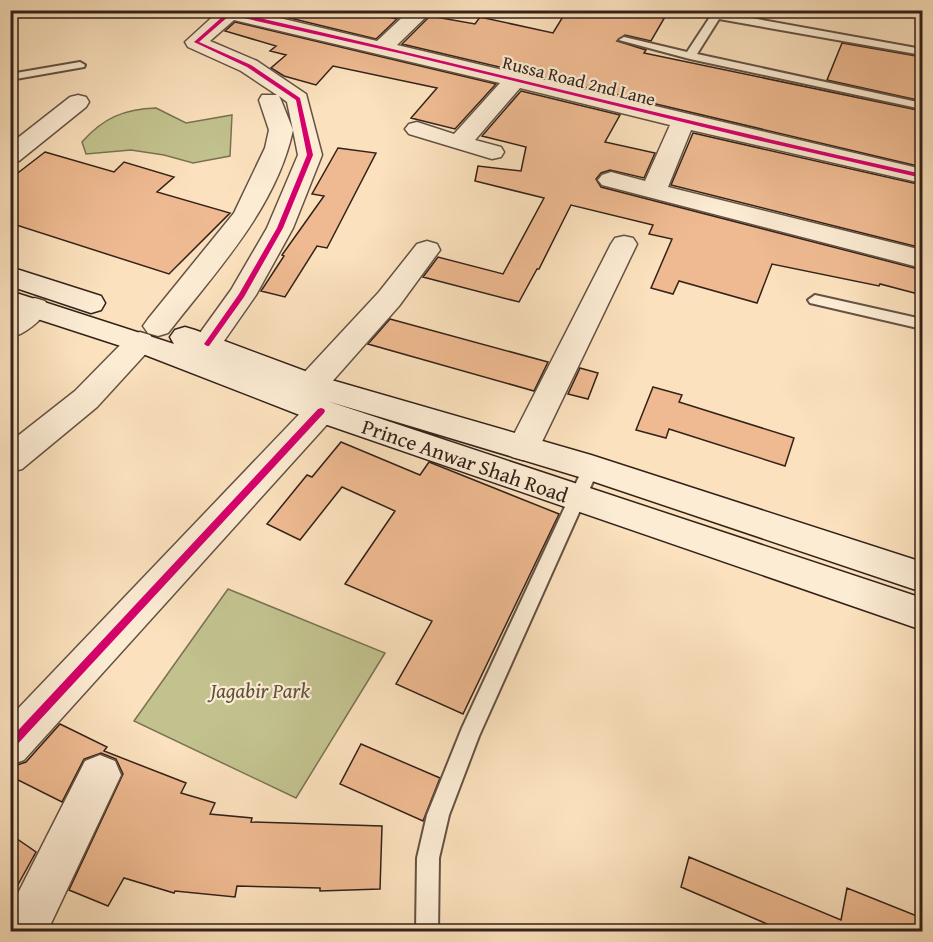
<svg xmlns="http://www.w3.org/2000/svg" width="933" height="942" viewBox="0 0 933 942" font-family="'Gentium Book Plus',serif">
<rect width="100%" height="100%" fill="#fbe1bd"/>
<filter id="stains"><feTurbulence type="fractalNoise" baseFrequency=".00333" numOctaves="4"/><feColorMatrix values="0 0 0 0 .2 0 0 0 0 .09 0 0 0 0 .02 0 0 0 .5 -.17"/></filter>
<radialGradient id="worn" r=".72"><stop offset=".6" stop-color="#630" stop-opacity="0"/><stop offset="1" stop-color="#630" stop-opacity=".3"/></radialGradient>
<path fill="#c2c28e" stroke="#7a7254" stroke-width="1.5" d="M 156,108 L 186,123 L 232,115 L 230,156 L 193,163 L 164,155 L 131,150 L 86,154 L 82,142 C 103,118 124,109 156,108 Z
M 228,589 L 385,653 L 296,798 L 134,721 Z"/>
<path fill="#efba91" stroke="#33221a" stroke-width="1.5" d="M 257,10 L 356,10 L 397,19 L 376,39 Z
M 567,10 L 669,10 L 651,41 L 625,35 L 617,41 L 646,50 L 644,53 L 922,111 L 922,167 L 402,44 L 430,16 L 475,24 L 480,17 L 553,33 Z
M 235,22 L 496,84 L 455,129 L 411,118 L 437,88 L 333,66 L 316,85 L 284,76 L 271,68 L 286,55 L 270,51 L 276,46 L 225,31 Z
M 842,43 L 922,57 L 922,101 L 827,80 Z
M 521,91 L 620,115 L 605,142 L 655,153 L 644,178 L 610,170 L 601,173 L 596,179 L 601,187 L 922,270 L 922,295 L 880,284 L 879,286 L 772,264 L 757,303 L 679,281 L 673,294 L 651,288 L 672,239 L 649,234 L 653,225 L 571,205 L 539,269 L 537,269 L 519,302 L 423,277 L 438,257 L 503,274 L 544,198 L 475,181 L 478,166 L 521,171 L 526,147 L 482,136 Z
M 693,133 L 922,185 L 922,248 L 671,185 Z
M 338,148 L 376,153 L 327,248 L 317,246 L 285,297 L 261,291 L 284,256 L 282,255 L 324,196 L 312,194 Z
M 45,152 L 114,172 L 124,162 L 174,177 L 157,192 L 230,213 L 169,274 L 10,223 L 10,179 Z
M 390,319 L 548,362 L 534,391 L 368,344 Z
M 580,368 L 598,373 L 588,399 L 568,394 Z
M 653,387 L 682,395 L 679,402 L 794,438 L 785,466 L 669,429 L 666,438 L 636,430 Z
M 341,442 L 420,475 L 429,462 L 559,514 L 463,714 L 396,684 L 432,621 L 345,584 L 395,511 L 342,487 L 300,540 L 267,524 L 307,475 L 312,477 Z
M 60,724 L 107,747 L 104,751 L 186,783 L 181,793 L 215,803 L 210,814 L 252,818 L 251,822 L 382,826 L 380,889 L 320,891 L 320,888 L 237,886 L 235,897 L 175,891 L 174,893 L 124,878 L 108,906 L 69,890 L 123,774 L 116,759 L 101,753 L 84,759 L 62,802 L 10,776 L 17,765 L 26,762 Z
M 361,744 L 440,778 L 423,821 L 340,784 Z
M 10,834 L 36,852 L 10,899 Z
M 689,857 L 841,920 L 847,888 L 922,918 L 922,932 L 786,932 L 681,887 Z"/>
<g fill="none" stroke-linecap="round" stroke-linejoin="round">
<defs>
<path id="service" d="M 682,10 L 707,10 L 922,49 L 922,55 L 719,19 L 697,54 L 922,103 L 922,109 L 690,59 L 619,40 L 624,37 L 687,52 L 710,17 Z
M 80,62 L 85,65 L 84,67 L 10,80 L 10,74 Z
M 815,295 L 922,319 L 922,329 L 810,303 L 808,300 Z
M 591,462 L 597,463 L 599,468 L 479,736 L 449,815 L 439,858 L 438,932 L 416,932 L 417,858 L 427,815 L 462,728 L 583,468 L 585,463 Z"/>
<path id="minor" d="M 220,10 L 245,10 L 377,41 L 410,10 L 433,10 L 397,45 L 922,169 L 922,183 L 691,130 L 668,187 L 922,250 L 922,268 L 602,185 L 598,180 L 602,175 L 611,172 L 645,181 L 670,125 L 520,88 L 475,140 L 501,147 L 504,152 L 501,157 L 492,159 L 409,134 L 405,129 L 409,124 L 417,122 L 454,134 L 500,83 L 234,20 L 210,41 L 257,61 L 306,94 L 322,155 L 293,228 L 256,295 L 217,351 L 207,354 L 197,351 L 192,344 L 231,290 L 267,228 L 298,155 L 293,130 C 276,209 216,271 168,333 L 158,336 L 148,333 L 143,326 L 148,319 L 234,213 L 265,148 L 269,130 L 259,100 L 262,95 L 277,95 L 241,71 L 188,47 L 185,42 ZM 279,96 L 287,102 L 293,130 L 281,100 Z
M 78,95 L 86,97 L 89,102 L 86,107 L 19,161 L 10,163 L 10,144 L 70,97 Z
M 624,236 L 633,238 L 637,244 L 539,448 L 534,457 L 523,460 L 512,457 L 507,448 L 611,244 L 615,238 Z
M 427,241 L 437,244 L 440,250 L 399,306 L 322,393 L 311,396 L 300,393 L 296,385 L 300,377 L 379,292 L 417,244 Z
M 35,298 L 45,301 L 49,308 C 41,321 25,334 10,338 L 10,312 L 25,301 Z
M 140,332 L 150,335 L 155,342 L 150,349 L 97,407 L 22,469 L 10,472 L 10,442 L 75,391 L 130,335 Z
M 321,399 L 332,403 L 337,411 L 332,419 L 24,760 L 10,765 L 10,717 L 310,403 Z
M 100,755 L 115,761 L 121,775 L 47,932 L 10,932 L 10,909 L 85,761 Z"/>
<path id="secondary" d="M 10,267 L 101,296 L 105,303 L 101,310 L 91,313 L 10,286 Z
M 10,291 L 174,344 L 170,337 L 175,330 L 185,327 L 195,330 L 321,377 L 591,455 L 922,562 L 922,592 L 586,479 L 327,401 L 922,598 L 922,630 L 310,419 L 130,349 L 10,310 Z"/>
</defs>
<use href="#service" stroke="#655243" stroke-width="4"/>
<use href="#minor" stroke="#655243" stroke-width="3"/>
<use href="#secondary" stroke="#33221a" stroke-width="3"/>
<use href="#service" fill="#fcecd4" fill-rule="evenodd"/>
<use href="#minor" fill="#fcecd4" fill-rule="evenodd"/>
<use href="#secondary" fill="#fcecd4" fill-rule="evenodd"/>
<defs>
<path id="cycleway" d="M 230,10 L 235,10 L 233,12 C 463,64 692,123 922,174 L 922,178 L 748,138 L 403,54 L 230,15 L 199,42 L 251,65 L 300,98 L 313,155 L 283,228 L 244,297 L 209,346 L 207,346 L 204,344 L 239,294 L 277,228 L 307,155 L 296,100 L 247,67 L 194,42 Z
M 321,408 L 324,409 L 325,411 L 324,413 L 13,749 L 10,750 L 10,739 L 318,409 Z"/>
</defs>
<use href="#cycleway" stroke="#fcecd4" stroke-width="3"/>
<use href="#cycleway" fill="#d6006c" fill-rule="evenodd"/>
</g>
<g text-anchor="middle" stroke-width="4.5" stroke-linejoin="round" paint-order="stroke">
<g font-size="18" fill="#33221a" stroke="#fcecd4">
<text transform="translate(579 81) rotate(14)" y="6">Russa Road 2nd Lane</text>
</g>
<g font-size="21" fill="#33221a" stroke="#fcecd4">
<text transform="translate(465 461) rotate(19)" y="7">Prince Anwar Shah Road</text>
</g>
<g font-size="21" font-style="italic" fill="#5e523d" stroke="#fcecd4">
<text x="260" y="698">Jagabir Park</text>
</g>
</g>
<rect width="933" height="942" fill="none" stroke="#fbe1bd" stroke-width="36"/>
<rect x="12" y="12" width="909" height="918" fill="none" stroke="#33221a" stroke-width="3"/>
<rect x="18" y="18" width="897" height="906" fill="none" stroke="#33221a" stroke-width="1.5"/>
<rect width="100%" height="100%" filter="url(#stains)"/>
<rect width="100%" height="100%" fill="url(#worn)"/>
</svg>
